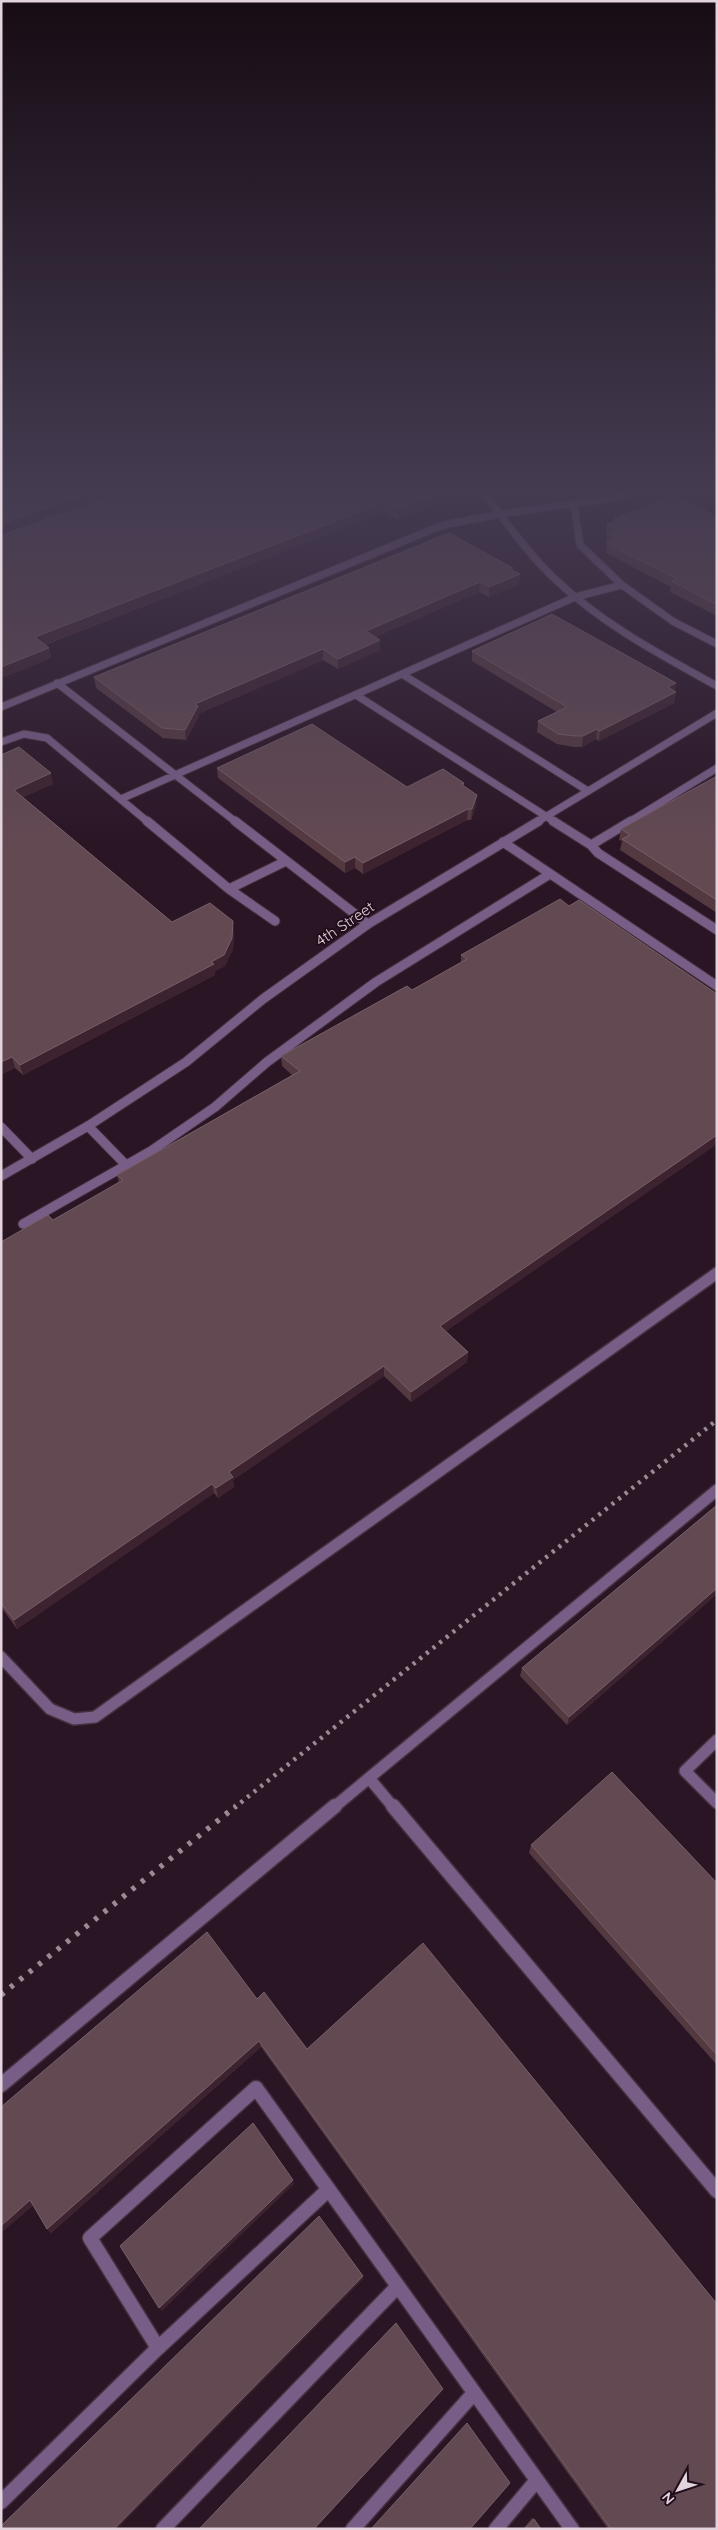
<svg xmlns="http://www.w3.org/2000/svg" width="718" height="2530" viewBox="0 0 718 2530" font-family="Quicksand,sans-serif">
<rect width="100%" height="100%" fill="#2a1525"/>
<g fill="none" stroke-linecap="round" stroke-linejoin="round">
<defs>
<path id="service-far3" d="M 102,491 L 115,499
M 574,504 L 580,545 L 622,585 L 674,622 L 717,644
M 402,674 L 588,791
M 57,683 L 236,822
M 356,695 L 555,822
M 1,707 L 443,525 L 501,514
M 1,742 L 24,734 L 47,738 L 148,822
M 121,799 L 575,597 L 622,585
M 629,822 L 717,768"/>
<path id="service-far2" d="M 147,821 L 229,889 L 286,861
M 235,821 L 368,924
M 553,821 L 591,845 L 598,853 L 717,930
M 503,842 L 717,986
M 591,845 L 631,821
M 229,889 L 275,921
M 88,1126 L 126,1165
M 1,1127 L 32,1159
M 23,1224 L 151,1151 L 215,1107 L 267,1062 L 376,982 L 550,874"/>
<path id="service-far1" d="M 1,1657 L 50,1709 L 74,1719 L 95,1717 L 717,1273
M 717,1740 L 685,1771 L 717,1803
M 369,1778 L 717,1490
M 333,1808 L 369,1778 L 394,1808"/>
<path id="service" d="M 393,1806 L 717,2191
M 1,2085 L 335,1806
M 158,2348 L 328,2190
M 1,2502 L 158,2348 L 90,2238 L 256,2088 L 572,2529
M 163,2529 L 398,2286
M 353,2529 L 474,2393
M 496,2529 L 537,2480"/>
<path id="minor-far1" d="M 482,491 C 506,521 527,553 555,579 C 602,624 661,655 717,686
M 501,514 L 605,499 L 640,491
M 537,822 L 717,713"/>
<path id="minor" d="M 1,1176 L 88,1126 L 186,1062 L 263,999 L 368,924 L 539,821"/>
</defs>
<use href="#service-far3" stroke="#44303f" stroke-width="9"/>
<use href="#service-far2" stroke="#44303f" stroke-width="11"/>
<use href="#service-far1" stroke="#44303f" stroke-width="14"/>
<use href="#service" stroke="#44303f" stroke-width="17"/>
<use href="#minor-far1" stroke="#44303f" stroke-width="9"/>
<use href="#minor" stroke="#44303f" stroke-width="11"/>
<use href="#service-far3" stroke="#785e86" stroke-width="7"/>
<use href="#service-far2" stroke="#785e86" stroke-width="9"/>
<use href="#service-far1" stroke="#785e86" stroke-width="11"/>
<use href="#service" stroke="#785e86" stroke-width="14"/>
<use href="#minor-far1" stroke="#785e86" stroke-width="7"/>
<use href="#minor" stroke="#785e86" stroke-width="9"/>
<path stroke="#9b8a96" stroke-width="4.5" stroke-dasharray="3 5.5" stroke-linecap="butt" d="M 234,1808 L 717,1420"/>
<path stroke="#9b8a96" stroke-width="5.5" stroke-dasharray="4 8" stroke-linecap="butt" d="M 1,1995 L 236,1806"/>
</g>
<path fill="#543941" d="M 439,491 L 438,501 L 429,505 L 429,507 L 398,519 L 384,512 L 45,645 L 49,648 L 51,658 L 1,678 L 1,535 Z
M 717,516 L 717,616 L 670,592 L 671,587 L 606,553 L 607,535 L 606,535 L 607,524 L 614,522 L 614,519 Z
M 513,570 L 519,584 L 489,597 L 479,592 L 375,637 L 380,640 L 380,650 L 338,669 L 323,660 L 198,714 L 199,716 L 186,740 L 163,738 L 96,688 L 94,677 Z
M 472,651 L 676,683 L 674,691 L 676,692 L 674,703 L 599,741 L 596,739 L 582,747 L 574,747 L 557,744 L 537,732 L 538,721 L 557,712 L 472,661 Z
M 1,755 L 53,784 L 23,797 L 172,922 L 234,932 L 233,949 L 225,966 L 215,971 L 215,975 L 23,1075 L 15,1068 L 2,1074 L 1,1073 Z
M 217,768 L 407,787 L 464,783 L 464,787 L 476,806 L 471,820 L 467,820 L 363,874 L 355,868 L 345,873 L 218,778 Z
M 717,776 L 717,913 L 620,850 L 622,841 L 619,840 L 621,829 Z
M 461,955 L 717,1144 L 446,1331 L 468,1352 L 467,1362 L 411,1402 L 384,1376 L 233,1480 L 234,1487 L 218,1498 L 214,1493 L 17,1629 L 1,1607 L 1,1242 L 53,1220 L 119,1183 L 117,1175 L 292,1075 L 282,1066 L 281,1056 L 412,990 L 461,962 Z
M 717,1505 L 717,1594 L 567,1725 L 520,1676 L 522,1668 Z
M 531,1845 L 717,1883 L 717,2065 L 529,1853 Z
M 257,1999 L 307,2049 L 717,2529 L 608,2529 L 261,2047 L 51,2233 L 47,2229 L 33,2205 L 1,2233 Z
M 532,2518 L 534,2519 L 541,2529 L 523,2529 Z"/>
<path fill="#3d232f" d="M 94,491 L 102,491 L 103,498 L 1,534 L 1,524 Z
M 116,491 L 124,491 L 116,493 Z
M 439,491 L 438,501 L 429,505 L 429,507 L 398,519 L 398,509 Z
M 385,502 L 384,512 L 36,648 L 35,637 Z
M 513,568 L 512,577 L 520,574 L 519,584 L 489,597 L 489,587 L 510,569 Z
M 480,582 L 479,592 L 365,641 L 366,631 Z
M 380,640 L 380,650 L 338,669 L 338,659 Z
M 49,648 L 51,658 L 1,678 L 1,667 Z
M 323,649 L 323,660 L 198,714 L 199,716 L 186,740 L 185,730 L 195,704 Z
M 676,683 L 674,693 L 676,692 L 674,703 L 599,741 L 600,731 L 668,687 Z
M 597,729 L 596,739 L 582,747 L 583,736 Z
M 51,773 L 53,784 L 16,800 L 14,790 Z
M 477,795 L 476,806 L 471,820 L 472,809 Z
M 468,809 L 467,820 L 363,874 L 363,863 Z
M 355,857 L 355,868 L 345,873 L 345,862 Z
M 233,921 L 234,932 L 233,949 L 225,966 L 215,971 L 215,975 L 23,1075 L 20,1065 L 211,962 Z
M 12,1057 L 15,1068 L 2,1074 L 1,1062 Z
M 717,1135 L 717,1144 L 439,1336 L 440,1326 Z
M 468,1352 L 467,1362 L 411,1402 L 411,1392 Z
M 384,1366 L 384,1376 L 233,1480 L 234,1487 L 218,1498 L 216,1488 L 229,1472 Z
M 212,1484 L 214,1493 L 17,1629 L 14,1620 Z
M 717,1588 L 717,1594 L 567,1725 L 569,1717 Z
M 259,2041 L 261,2047 L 51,2233 L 47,2229 Z
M 293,2180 L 294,2184 L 162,2311 L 159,2308 Z
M 30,2200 L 35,2204 L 1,2233 L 1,2226 Z
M 363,2276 L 363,2279 L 117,2529 L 114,2529 Z"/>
<path fill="#634952" stroke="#775f67" d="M 15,491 L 94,491 L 1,524 L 1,496 Z
M 126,491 L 439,491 L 427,496 L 429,497 L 398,509 L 385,502 L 35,637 L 49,648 L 1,667 L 1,535 Z
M 672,495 L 717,516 L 717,605 L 672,581 L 677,579 L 607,543 L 617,538 L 608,533 L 617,529 L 607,524 L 616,521 L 614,519 Z
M 449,533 L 513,568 L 510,569 L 520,574 L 489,587 L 480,582 L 366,631 L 380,640 L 338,659 L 323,649 L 195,704 L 198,706 L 185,730 L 162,728 L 94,677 Z
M 552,614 L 676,683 L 668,687 L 676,692 L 600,731 L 597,729 L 583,736 L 576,736 L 558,734 L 538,721 L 567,707 L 472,651 Z
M 312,724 L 407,787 L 443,769 L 464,783 L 461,784 L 477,795 L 472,809 L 468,809 L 363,863 L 355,857 L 345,862 L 217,768 Z
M 19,747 L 51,773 L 14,790 L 172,922 L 210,903 L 233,921 L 232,938 L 224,955 L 211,962 L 214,964 L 20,1065 L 12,1057 L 1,1062 L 1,755 Z
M 717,776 L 717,900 L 622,839 L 630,835 L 621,829 Z
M 560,899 L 569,906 L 579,900 L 717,994 L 717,1135 L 440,1326 L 468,1352 L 411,1392 L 384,1366 L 229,1472 L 233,1477 L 216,1488 L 212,1484 L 14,1620 L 1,1603 L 1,1242 L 48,1215 L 53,1220 L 123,1180 L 117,1175 L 300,1071 L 281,1056 L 407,986 L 412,990 L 467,959 L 461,955 Z
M 717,1505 L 717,1588 L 569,1717 L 522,1668 Z
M 612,1772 L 717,1883 L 717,2055 L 531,1845 Z
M 207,1932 L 257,1999 L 264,1992 L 307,2049 L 423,1943 L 717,2304 L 717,2529 L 611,2529 L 259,2041 L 47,2229 L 30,2200 L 1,2226 L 1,2107 Z
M 253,2123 L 293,2180 L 159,2308 L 120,2246 Z
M 319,2216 L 363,2276 L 114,2529 L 1,2529 L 1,2526 Z
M 396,2323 L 443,2389 L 314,2529 L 199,2529 Z
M 467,2423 L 510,2483 L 470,2529 L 371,2529 Z
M 534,2519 L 541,2529 L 525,2529 Z"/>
<linearGradient id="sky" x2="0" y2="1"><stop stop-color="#170c14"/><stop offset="0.58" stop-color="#443b51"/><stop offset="1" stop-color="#443b51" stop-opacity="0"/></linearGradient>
<rect width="718" height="845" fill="url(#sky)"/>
<g text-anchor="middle" stroke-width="4" stroke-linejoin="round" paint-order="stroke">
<g font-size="15" fill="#e2d3dd" stroke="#200c1b">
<text transform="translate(345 924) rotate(-34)" y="5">4th Street</text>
</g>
</g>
<rect width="718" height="2530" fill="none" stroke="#e2d3dd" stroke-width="5"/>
<g transform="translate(678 2490) rotate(230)" stroke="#200c1b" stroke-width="4" paint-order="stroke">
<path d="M0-4L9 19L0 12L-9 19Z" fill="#e2d3dd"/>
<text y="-8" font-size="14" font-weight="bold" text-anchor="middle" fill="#e2d3dd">N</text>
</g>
</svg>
